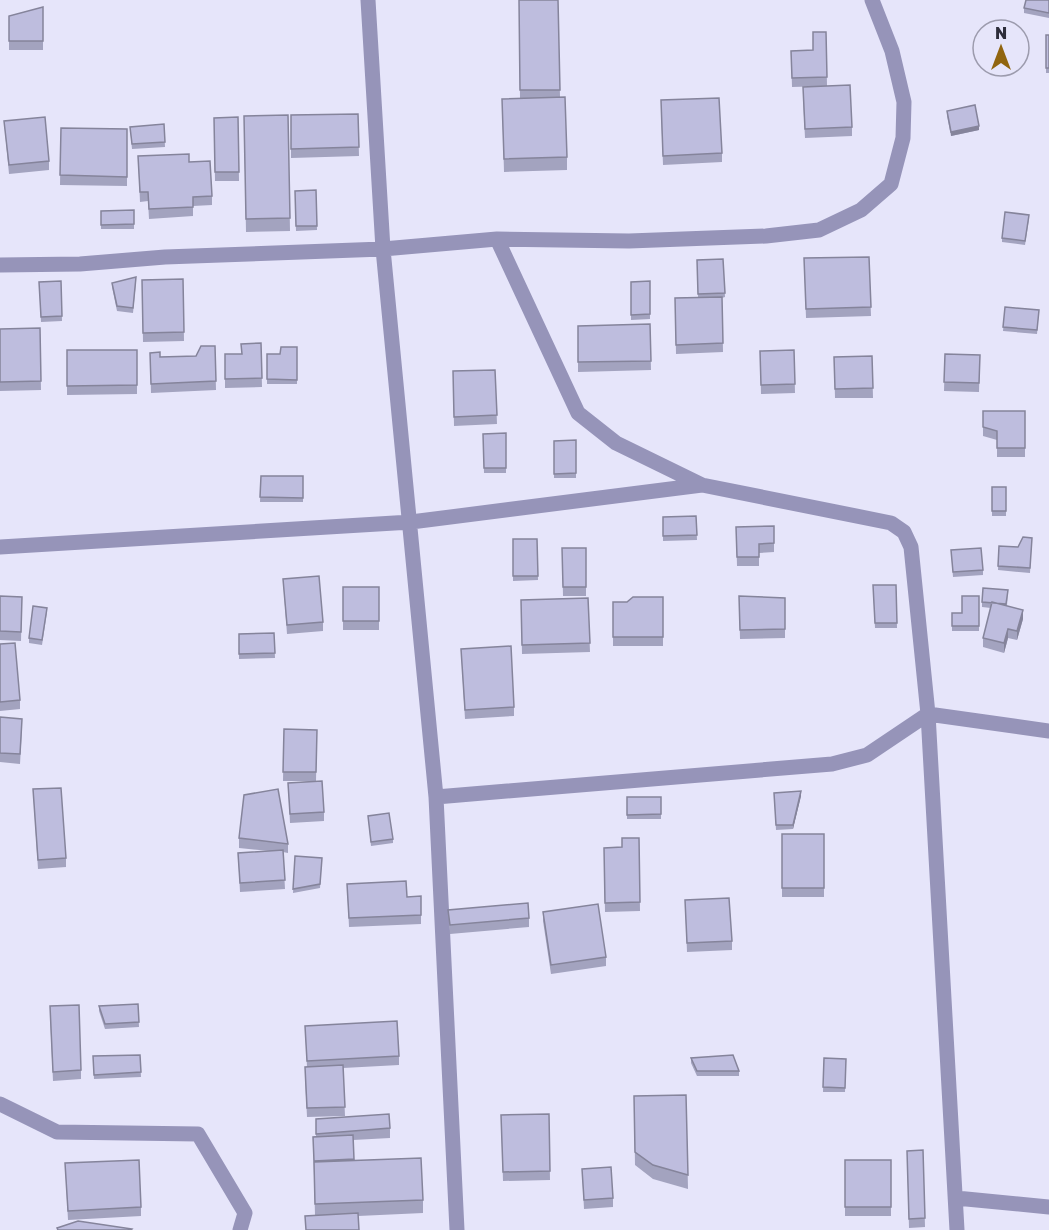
<svg xmlns="http://www.w3.org/2000/svg" width="1049" height="1230" viewBox="0 0 1049 1230" font-family="'Golos Text',sans-serif">
<rect width="100%" height="100%" fill="#e6e5fa"/>
<g fill="none" stroke-linecap="round" stroke-linejoin="round">
<path stroke="#9694b9" stroke-width="15" d="M 368,0 L 383,249 L 436,797 L 457,1230
M 497,239 L 578,413 L 616,443 L 702,485 L 891,523 L 904,532 L 911,547 L 928,714 L 957,1230
M 0,265 L 80,264 L 165,257 L 383,249 L 497,239 L 629,241 L 766,236 L 819,230 L 861,210 L 891,184 L 903,138 L 904,102 L 892,51 L 872,0
M 0,547 L 411,522 L 702,485
M 436,797 L 832,764 L 867,755 L 928,714 L 1049,731
M 0,1104 L 57,1132 L 198,1134 L 245,1213 L 240,1230
M 956,1198 L 1049,1207"/>
</g>
<path fill="#a3a3bf" d="M 519,0 L 558,0 L 560,97 L 567,157 L 567,170 L 504,172 L 502,99 L 520,98 Z
M 1049,0 L 1049,18 L 1024,13 L 1024,8 Z
M 43,7 L 43,50 L 9,50 L 9,16 Z
M 813,32 L 826,32 L 827,86 L 792,87 L 791,51 L 813,50 Z
M 1046,35 L 1049,35 L 1049,73 L 1046,73 Z
M 803,96 L 852,127 L 852,136 L 805,138 Z
M 661,109 L 722,153 L 722,162 L 663,165 Z
M 947,111 L 979,130 L 951,136 L 947,116 Z
M 358,114 L 359,156 L 291,158 L 291,115 Z
M 288,115 L 290,231 L 246,232 L 244,116 Z
M 238,117 L 239,181 L 215,181 L 214,118 Z
M 4,121 L 49,161 L 49,170 L 9,174 Z
M 164,124 L 165,147 L 132,149 L 130,127 Z
M 61,128 L 127,129 L 127,186 L 60,185 Z
M 138,156 L 189,162 L 212,196 L 212,205 L 193,206 L 193,216 L 149,219 L 148,201 L 140,202 Z
M 316,190 L 317,230 L 296,231 L 295,191 Z
M 134,210 L 134,229 L 101,229 L 101,211 Z
M 1029,219 L 1025,245 L 1002,242 L 1002,238 Z
M 869,257 L 871,316 L 806,318 L 804,258 Z
M 723,259 L 725,297 L 722,298 L 723,352 L 676,354 L 675,298 L 698,297 L 697,260 Z
M 183,279 L 184,341 L 143,342 L 142,280 Z
M 61,281 L 62,321 L 41,322 L 39,282 Z
M 650,281 L 650,319 L 631,320 L 631,282 Z
M 136,282 L 133,313 L 117,311 L 112,287 L 112,283 Z
M 1005,307 L 1039,310 L 1037,334 L 1003,331 Z
M 650,324 L 651,370 L 578,372 L 578,326 Z
M 40,328 L 41,390 L 0,391 L 0,329 Z
M 261,343 L 262,387 L 225,388 L 225,354 L 241,354 Z
M 215,346 L 216,390 L 151,393 L 150,353 L 160,357 L 196,356 Z
M 297,347 L 297,384 L 267,384 L 267,354 L 280,354 Z
M 67,350 L 137,350 L 137,394 L 67,395 Z
M 794,350 L 795,393 L 761,394 L 760,351 Z
M 945,354 L 980,355 L 979,392 L 944,391 Z
M 872,356 L 873,398 L 835,398 L 834,357 Z
M 495,370 L 497,424 L 454,426 L 453,371 Z
M 983,411 L 1025,411 L 1025,457 L 997,457 L 997,440 L 983,436 Z
M 506,433 L 506,473 L 484,473 L 483,434 Z
M 576,440 L 576,478 L 554,478 L 554,441 Z
M 261,476 L 303,476 L 303,502 L 260,502 Z
M 992,487 L 1006,487 L 1006,516 L 992,516 Z
M 696,516 L 697,540 L 663,541 L 663,517 Z
M 774,526 L 774,552 L 759,553 L 759,566 L 737,566 L 736,527 Z
M 1032,538 L 1030,573 L 998,570 L 999,546 L 1018,547 Z
M 513,539 L 537,539 L 538,580 L 513,581 Z
M 562,548 L 586,548 L 586,596 L 563,596 Z
M 951,550 L 983,570 L 983,575 L 953,577 Z
M 283,579 L 323,622 L 323,631 L 287,634 Z
M 873,585 L 896,585 L 897,628 L 875,628 Z
M 343,587 L 379,587 L 379,630 L 343,630 Z
M 1008,590 L 1007,606 L 1023,619 L 1017,640 L 1008,638 L 1004,653 L 983,647 L 983,638 L 991,608 L 982,607 L 982,602 Z
M 0,596 L 22,597 L 21,641 L 0,640 Z
M 739,596 L 785,598 L 785,638 L 740,639 Z
M 979,596 L 979,631 L 952,631 L 952,613 L 962,613 Z
M 663,597 L 663,646 L 613,646 L 613,602 L 627,602 Z
M 588,598 L 590,652 L 522,654 L 521,600 Z
M 47,612 L 42,645 L 29,643 L 29,638 Z
M 274,633 L 275,658 L 239,659 L 239,634 Z
M 0,644 L 20,700 L 20,709 L 0,711 Z
M 461,649 L 514,707 L 514,716 L 465,719 Z
M 0,717 L 22,728 L 20,764 L 0,762 Z
M 284,729 L 317,730 L 316,781 L 324,812 L 324,821 L 290,823 L 288,783 L 313,781 L 283,781 Z
M 33,789 L 66,858 L 66,867 L 38,869 Z
M 774,793 L 801,796 L 793,829 L 776,830 Z
M 627,797 L 661,797 L 661,819 L 627,819 Z
M 368,816 L 393,839 L 393,843 L 371,846 Z
M 782,834 L 824,834 L 824,897 L 782,897 Z
M 239,838 L 288,844 L 288,853 L 283,852 L 285,889 L 240,892 L 238,853 L 270,851 L 239,848 Z
M 639,838 L 640,911 L 605,912 L 604,848 L 622,847 Z
M 295,856 L 322,858 L 320,888 L 293,893 Z
M 347,884 L 407,897 L 421,915 L 421,924 L 349,927 Z
M 685,900 L 732,941 L 732,950 L 687,952 Z
M 448,910 L 529,918 L 529,927 L 450,934 Z
M 543,912 L 606,957 L 606,966 L 551,974 L 543,921 Z
M 138,1004 L 139,1027 L 105,1029 L 99,1011 L 99,1006 Z
M 50,1015 L 81,1070 L 81,1079 L 53,1081 Z
M 305,1026 L 399,1056 L 399,1065 L 343,1068 L 345,1116 L 307,1117 L 305,1076 L 307,1067 Z
M 140,1055 L 141,1077 L 94,1079 L 93,1056 Z
M 691,1058 L 739,1071 L 739,1076 L 697,1076 L 691,1063 Z
M 824,1058 L 846,1059 L 845,1092 L 823,1092 Z
M 686,1095 L 688,1189 L 653,1179 L 635,1165 L 634,1096 Z
M 549,1114 L 550,1180 L 503,1181 L 501,1115 Z
M 316,1119 L 390,1128 L 390,1138 L 353,1140 L 354,1160 L 423,1200 L 423,1213 L 358,1216 L 315,1215 L 313,1137 L 316,1136 Z
M 923,1150 L 925,1227 L 909,1228 L 907,1151 Z
M 845,1160 L 891,1160 L 891,1216 L 845,1216 Z
M 65,1163 L 141,1207 L 141,1216 L 68,1220 Z
M 582,1169 L 613,1198 L 613,1207 L 584,1209 Z"/>
<path fill="#85849b" d="M 979,126 L 979,130 L 951,136 L 951,132 Z
M 1023,610 L 1023,619 L 1017,640 L 1017,631 Z
M 1008,629 L 1008,638 L 1004,653 L 1004,643 Z
M 801,791 L 801,796 L 793,829 L 793,825 Z"/>
<path fill="#bebdde" stroke="#85849b" stroke-width="1.5" d="M 519,0 L 558,0 L 560,90 L 520,90 Z
M 1026,0 L 1049,0 L 1049,13 L 1024,8 Z
M 43,7 L 43,41 L 9,41 L 9,16 Z
M 813,32 L 826,32 L 827,77 L 792,78 L 791,51 L 813,50 Z
M 1046,35 L 1049,35 L 1049,68 L 1046,68 Z
M 850,85 L 852,127 L 805,129 L 803,87 Z
M 565,97 L 567,157 L 504,159 L 502,99 Z
M 719,98 L 722,153 L 663,156 L 661,100 Z
M 975,105 L 979,126 L 951,132 L 947,111 Z
M 358,114 L 359,147 L 291,149 L 291,115 Z
M 288,115 L 290,218 L 246,219 L 244,116 Z
M 45,117 L 49,161 L 9,165 L 4,121 Z
M 238,117 L 239,172 L 215,172 L 214,118 Z
M 164,124 L 165,142 L 132,144 L 130,127 Z
M 61,128 L 127,129 L 127,177 L 60,175 Z
M 189,154 L 189,162 L 210,161 L 212,196 L 193,197 L 193,207 L 149,209 L 148,192 L 140,192 L 138,156 Z
M 316,190 L 317,226 L 296,226 L 295,191 Z
M 134,210 L 134,224 L 101,225 L 101,211 Z
M 1005,212 L 1029,215 L 1025,241 L 1002,238 Z
M 869,257 L 871,307 L 806,309 L 804,258 Z
M 723,259 L 725,293 L 698,294 L 697,260 Z
M 136,277 L 133,308 L 117,306 L 112,283 Z
M 183,279 L 184,332 L 143,333 L 142,280 Z
M 61,281 L 62,316 L 41,317 L 39,282 Z
M 650,281 L 650,314 L 631,315 L 631,282 Z
M 722,297 L 723,343 L 676,345 L 675,298 Z
M 1005,307 L 1039,310 L 1037,330 L 1003,327 Z
M 650,324 L 651,361 L 578,362 L 578,326 Z
M 40,328 L 41,381 L 0,382 L 0,329 Z
M 261,343 L 262,378 L 225,379 L 225,354 L 242,354 L 241,344 Z
M 201,346 L 215,346 L 216,381 L 151,384 L 150,353 L 160,352 L 160,357 L 196,356 Z
M 281,347 L 297,347 L 297,380 L 267,379 L 267,354 L 280,354 Z
M 67,350 L 137,350 L 137,385 L 67,386 Z
M 794,350 L 795,384 L 761,385 L 760,351 Z
M 945,354 L 980,355 L 979,383 L 944,382 Z
M 872,356 L 873,388 L 835,389 L 834,357 Z
M 495,370 L 497,415 L 454,417 L 453,371 Z
M 983,411 L 1025,411 L 1025,448 L 997,448 L 997,431 L 983,427 Z
M 506,433 L 506,468 L 484,468 L 483,434 Z
M 576,440 L 576,473 L 554,474 L 554,441 Z
M 261,476 L 303,476 L 303,498 L 260,497 Z
M 992,487 L 1006,487 L 1006,511 L 992,511 Z
M 696,516 L 697,535 L 663,536 L 663,517 Z
M 774,526 L 774,543 L 759,544 L 759,557 L 737,557 L 736,527 Z
M 1023,537 L 1032,538 L 1030,568 L 998,566 L 999,546 L 1018,547 Z
M 513,539 L 537,539 L 538,576 L 513,576 Z
M 562,548 L 586,548 L 586,587 L 563,587 Z
M 981,548 L 983,570 L 953,572 L 951,550 Z
M 319,576 L 323,622 L 287,625 L 283,579 Z
M 873,585 L 896,585 L 897,623 L 875,623 Z
M 343,587 L 379,587 L 379,621 L 343,621 Z
M 983,588 L 1008,590 L 1006,604 L 982,602 Z
M 0,596 L 22,597 L 21,632 L 0,631 Z
M 739,596 L 785,598 L 785,629 L 740,630 Z
M 962,596 L 979,596 L 979,626 L 952,626 L 952,613 L 962,613 Z
M 633,597 L 663,597 L 663,637 L 613,637 L 613,602 L 627,602 Z
M 588,598 L 590,643 L 522,645 L 521,600 Z
M 992,602 L 1023,610 L 1017,631 L 1008,629 L 1004,643 L 983,638 Z
M 33,606 L 47,608 L 42,640 L 29,638 Z
M 274,633 L 275,653 L 239,654 L 239,634 Z
M 15,643 L 20,700 L 0,702 L 0,644 Z
M 511,646 L 514,707 L 465,710 L 461,649 Z
M 0,717 L 22,719 L 20,754 L 0,753 Z
M 284,729 L 317,730 L 316,772 L 283,772 Z
M 322,781 L 324,812 L 290,814 L 288,783 Z
M 61,788 L 66,858 L 38,860 L 33,789 Z
M 278,789 L 288,844 L 239,838 L 244,795 Z
M 801,791 L 793,825 L 776,825 L 774,793 Z
M 627,797 L 661,797 L 661,814 L 627,815 Z
M 389,813 L 393,839 L 371,842 L 368,816 Z
M 782,834 L 824,834 L 824,888 L 782,888 Z
M 622,838 L 639,838 L 640,902 L 605,903 L 604,848 L 622,847 Z
M 283,850 L 285,880 L 240,883 L 238,853 Z
M 295,856 L 322,858 L 320,884 L 293,889 Z
M 406,881 L 407,897 L 421,896 L 421,915 L 349,918 L 347,884 Z
M 729,898 L 732,941 L 687,943 L 685,900 Z
M 528,903 L 529,918 L 450,925 L 448,910 Z
M 598,904 L 606,957 L 551,965 L 543,912 Z
M 138,1004 L 139,1022 L 105,1024 L 99,1006 Z
M 79,1005 L 81,1070 L 53,1072 L 50,1006 Z
M 397,1021 L 399,1056 L 307,1061 L 305,1026 Z
M 140,1055 L 141,1072 L 94,1075 L 93,1056 Z
M 733,1055 L 739,1071 L 697,1071 L 691,1058 Z
M 824,1058 L 846,1059 L 845,1088 L 823,1087 Z
M 343,1065 L 345,1107 L 307,1108 L 305,1067 Z
M 686,1095 L 688,1175 L 653,1165 L 635,1152 L 634,1096 Z
M 389,1114 L 390,1128 L 316,1134 L 316,1119 Z
M 549,1114 L 550,1171 L 503,1172 L 501,1115 Z
M 353,1135 L 354,1159 L 314,1161 L 313,1137 Z
M 923,1150 L 925,1218 L 909,1219 L 907,1151 Z
M 421,1158 L 423,1200 L 315,1204 L 314,1162 Z
M 139,1160 L 141,1207 L 68,1211 L 65,1163 Z
M 845,1160 L 891,1160 L 891,1207 L 845,1207 Z
M 611,1167 L 613,1198 L 584,1200 L 582,1169 Z
M 358,1213 L 359,1230 L 306,1230 L 305,1216 Z
M 78,1221 L 132,1229 L 131,1230 L 58,1230 L 57,1228 Z"/>
<g transform="translate(1001 48)"><circle r="28" fill="#e6e5fa" stroke="#9c9bad" stroke-width="1.5"/>
<path d="M0-4.5L10 22L0 15L-10 22Z" fill="#91650f"/>
<text y="-9" font-size="16" font-weight="bold" text-anchor="middle" fill="#2d2d3a">N</text>
</g>
</svg>
